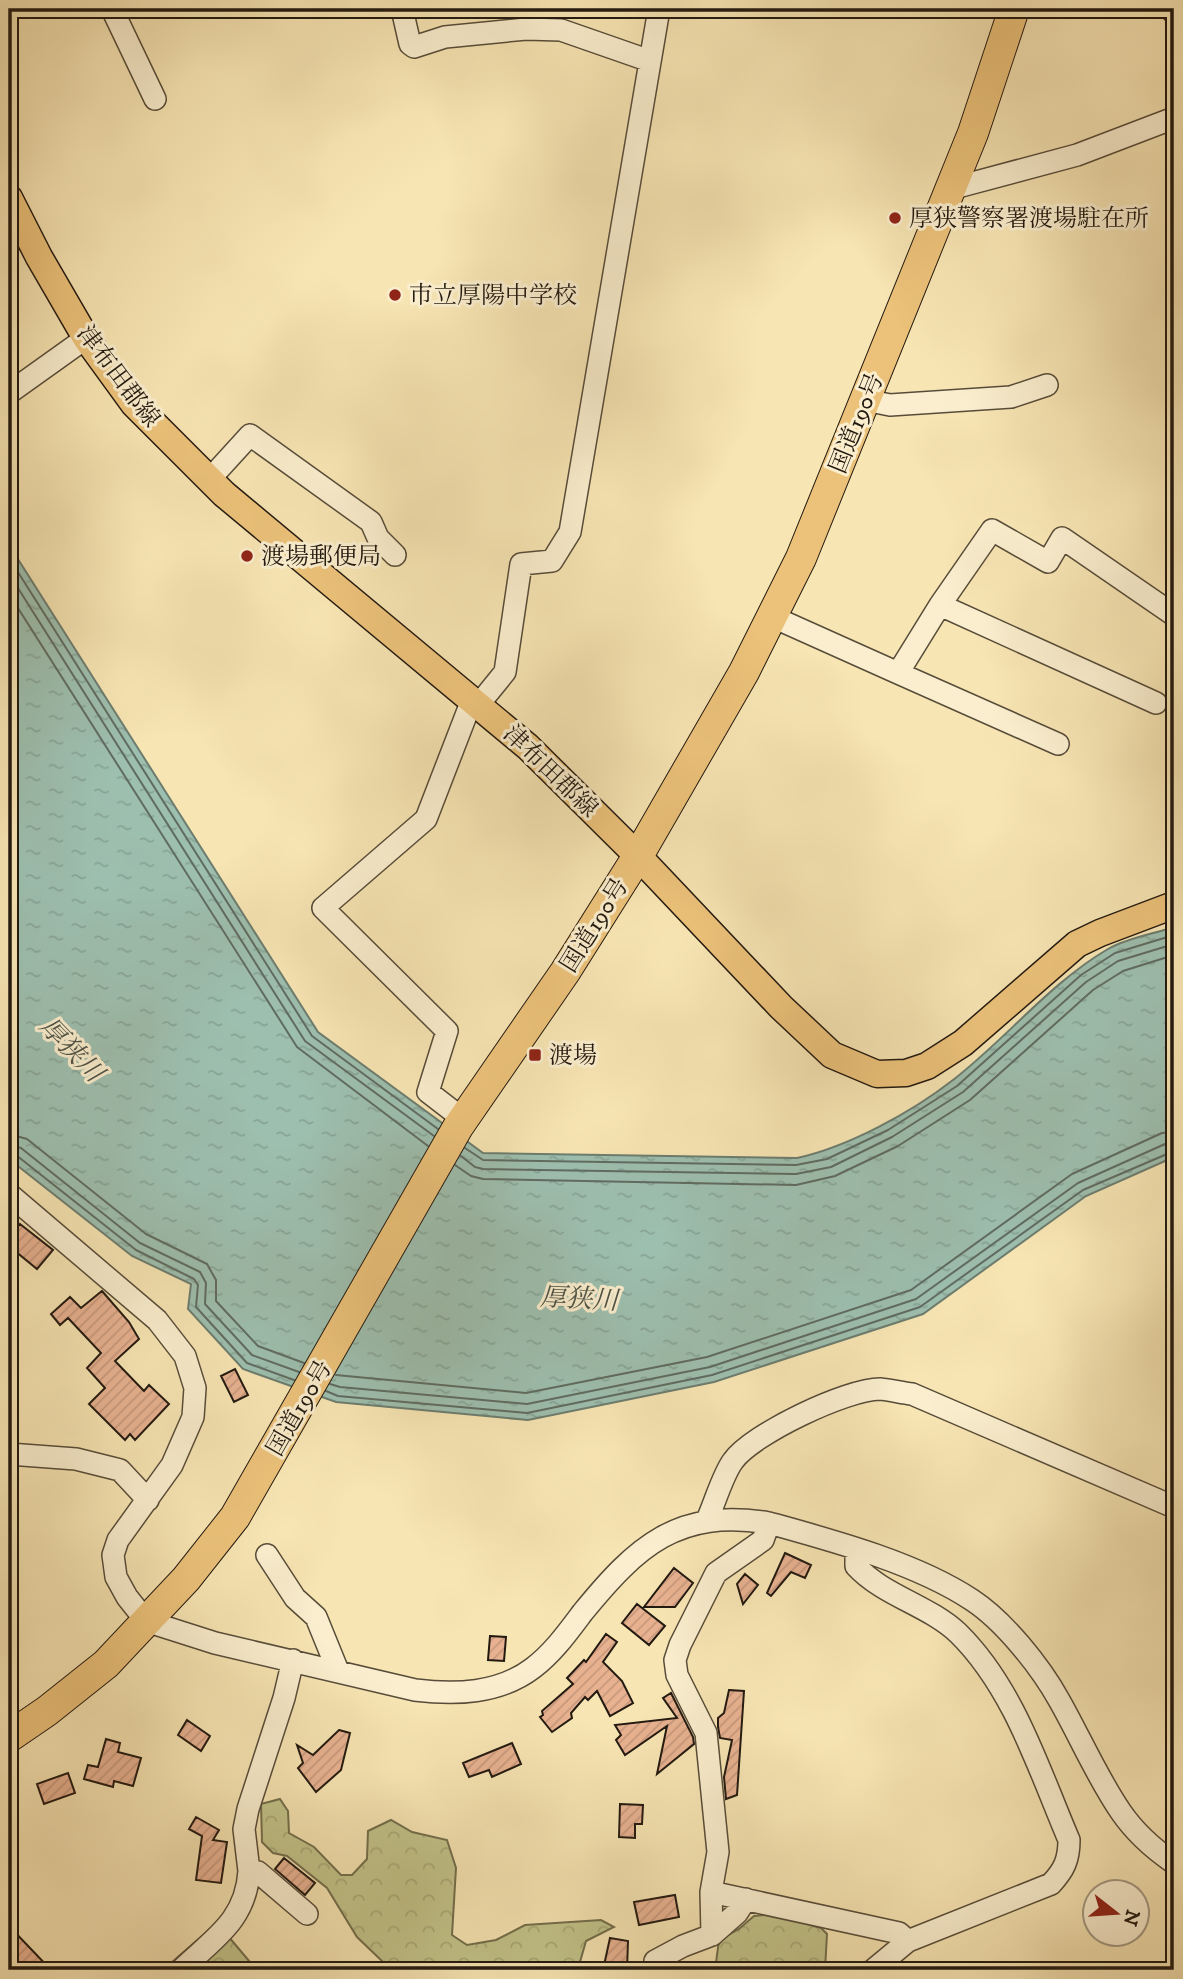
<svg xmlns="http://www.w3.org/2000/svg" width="1183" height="1979" viewBox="0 0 1183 1979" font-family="'IM FELL DW Pica','Noto Serif JP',serif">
<defs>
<pattern id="forest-crowns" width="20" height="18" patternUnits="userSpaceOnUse" patternTransform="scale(1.75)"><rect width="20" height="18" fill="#c2c389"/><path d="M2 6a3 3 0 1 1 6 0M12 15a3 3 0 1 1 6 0" fill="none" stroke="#a6a775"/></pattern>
<pattern id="water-ripples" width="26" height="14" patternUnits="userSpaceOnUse" patternTransform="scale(1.75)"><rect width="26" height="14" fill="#9dbfaf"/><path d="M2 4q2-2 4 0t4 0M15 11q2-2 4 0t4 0" fill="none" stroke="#87a496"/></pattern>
<pattern id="building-hatch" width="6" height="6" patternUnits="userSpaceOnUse" patternTransform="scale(1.75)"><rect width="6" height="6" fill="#e8b291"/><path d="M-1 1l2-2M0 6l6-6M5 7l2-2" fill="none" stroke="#c7987c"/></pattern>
</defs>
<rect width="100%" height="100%" fill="#f7e5b3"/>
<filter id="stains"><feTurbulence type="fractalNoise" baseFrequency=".00286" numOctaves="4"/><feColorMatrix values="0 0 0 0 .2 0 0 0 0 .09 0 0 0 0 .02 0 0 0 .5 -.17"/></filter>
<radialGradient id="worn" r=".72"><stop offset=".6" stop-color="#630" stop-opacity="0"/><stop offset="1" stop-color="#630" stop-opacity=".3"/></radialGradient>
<path fill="url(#forest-crowns)" stroke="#726e4c" stroke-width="2" d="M 280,1799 L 288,1811 L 289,1833 L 314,1847 L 341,1875 L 352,1875 L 367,1859 L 368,1831 L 391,1820 L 412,1832 L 447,1840 L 456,1868 L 452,1935 L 467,1945 L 496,1940 L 525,1925 L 601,1920 L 614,1927 L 586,1941 L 580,1962 L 580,1970 L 397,1970 L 384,1963 L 357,1937 L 327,1888 L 287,1856 L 273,1853 L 262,1842 L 261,1804 Z
M 775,1914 L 821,1928 L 827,1934 L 825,1970 L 715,1970 L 719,1940 L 739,1929 L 754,1916 Z
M 217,1923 L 255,1968 L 276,1970 L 163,1970 Z"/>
<path fill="url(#water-ripples)" stroke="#6c7d6f" stroke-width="2" d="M 9,545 L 318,1032 L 483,1153 L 797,1158 C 848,1147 912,1112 953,1080 C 1007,1038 1050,983 1108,949 C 1127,938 1153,934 1174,927 L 1174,1157 L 1086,1196 L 923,1314 L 714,1382 L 528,1420 L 336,1402 L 243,1369 L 188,1309 L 191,1284 L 132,1256 L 9,1159 Z"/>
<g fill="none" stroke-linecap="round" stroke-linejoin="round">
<path stroke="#606c60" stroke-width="2" d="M 9,558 L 312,1036 L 438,1129
M 9,574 L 305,1041 L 434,1136
M 9,594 L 297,1047 L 428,1146
M 9,1134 L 27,1139 L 146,1234 L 207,1264 L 216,1280 L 216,1301 L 258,1346 L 304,1363
M 9,1145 L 21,1148 L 140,1243 L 200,1272 L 206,1283 L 205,1304 L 252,1355 L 299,1372
M 465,1148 L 483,1160 L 796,1165 L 827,1159 L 888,1130 L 957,1086 L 1081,975 L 1115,953 L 1174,935
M 9,1154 L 16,1155 L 136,1250 L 194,1279 L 198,1285 L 196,1307 L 247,1363 L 294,1380
M 461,1156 L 475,1167 L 483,1169 L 796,1174 L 831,1167 L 892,1137 L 963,1092 L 1086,982 L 1118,961 L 1174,944
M 455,1165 L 471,1176 L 483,1179 L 796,1185 L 835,1176 L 898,1146 L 970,1100 L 1093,990 L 1123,971 L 1174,955
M 336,1375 L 526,1393 L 707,1357 L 911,1290 L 1072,1174 L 1162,1133 L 1174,1132
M 330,1384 L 340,1387 L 527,1404 L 710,1367 L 916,1299 L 1078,1183 L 1165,1144 L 1174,1142
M 326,1391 L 338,1396 L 527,1413 L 712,1375 L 920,1307 L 1083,1190 L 1174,1151"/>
</g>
<path fill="url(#building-hatch)" stroke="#221910" stroke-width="2" d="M 20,1224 L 53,1250 L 37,1269 L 9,1246 L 9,1238 Z
M 102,1291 L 129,1322 L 139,1339 L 115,1361 L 144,1391 L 149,1385 L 169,1404 L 135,1440 L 130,1434 L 125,1440 L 89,1404 L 105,1388 L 87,1368 L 101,1353 L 68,1318 L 60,1325 L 51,1314 L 70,1297 L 81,1308 Z
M 235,1369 L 248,1395 L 234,1402 L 221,1376 Z
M 785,1553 L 811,1565 L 805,1578 L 791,1572 L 771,1596 L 767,1593 Z
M 674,1568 L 693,1583 L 675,1607 L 644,1607 Z
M 745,1574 L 758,1585 L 743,1604 L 737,1584 Z
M 637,1604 L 665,1626 L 649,1645 L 622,1623 Z
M 606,1634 L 617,1642 L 603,1662 L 622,1681 L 633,1703 L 610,1716 L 597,1691 L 588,1700 L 585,1697 L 571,1713 L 572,1718 L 552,1732 L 540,1717 L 543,1715 L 542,1711 L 573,1684 L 567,1678 L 584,1660 L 586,1662 Z
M 490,1636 L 506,1637 L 504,1661 L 488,1660 Z
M 729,1690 L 744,1691 L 737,1795 L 726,1799 L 724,1777 L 732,1740 L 720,1738 L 718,1727 L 718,1718 L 724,1713 Z
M 671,1693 L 693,1737 L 694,1744 L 657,1774 L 667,1726 L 625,1755 L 616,1740 L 621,1735 L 615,1725 L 677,1718 L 663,1698 Z
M 187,1720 L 210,1736 L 201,1751 L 178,1735 Z
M 339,1730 L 350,1733 L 341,1770 L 316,1792 L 298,1768 L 303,1763 L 297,1745 L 313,1755 Z
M 106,1739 L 120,1743 L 118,1752 L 141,1758 L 133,1786 L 114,1781 L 113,1787 L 84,1779 L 88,1765 L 98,1767 Z
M 512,1743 L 521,1764 L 492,1777 L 489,1770 L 469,1777 L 463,1763 Z
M 68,1773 L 75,1793 L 44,1804 L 37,1784 Z
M 620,1804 L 643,1805 L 642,1824 L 635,1824 L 635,1838 L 619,1837 Z
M 196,1817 L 219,1830 L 213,1840 L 227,1842 L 221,1883 L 196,1880 L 202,1836 L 189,1829 Z
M 284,1858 L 315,1883 L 305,1895 L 275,1869 Z
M 675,1895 L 679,1917 L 639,1925 L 634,1902 Z
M 9,1926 L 51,1970 L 9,1970 Z
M 610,1938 L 628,1941 L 627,1970 L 603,1970 Z"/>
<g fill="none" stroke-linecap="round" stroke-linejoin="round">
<defs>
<path id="minor" d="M 112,9 L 155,99
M 402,9 L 410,44 L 414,47 L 445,37 L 526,29 L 561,30 L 650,61
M 1170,9 L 1174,13
M 950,189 L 1077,155 L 1174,118
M 9,393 L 86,338
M 865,400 L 890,405 L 1011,397 L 1047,385
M 209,480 L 250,435 L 371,522 L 378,538 L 395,555
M 940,605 L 992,530 L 1048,562 L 1062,538 L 1174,615
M 773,617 L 898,673 L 940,605 L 1156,703
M 898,673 L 1058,744
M 479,704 L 505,672 L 521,564 L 552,561 L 570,532 L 659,9
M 463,1119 L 428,1092 L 447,1031 L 323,908 L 426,819 L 472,700
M 9,1194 L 157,1320 L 185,1356 L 195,1388 L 193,1417 L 172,1465 L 118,1540 L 113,1555 L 116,1577 L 127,1597 L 146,1621 L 215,1643 L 415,1690 C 455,1695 499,1694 533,1668 C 553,1653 568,1632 583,1612 C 637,1546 678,1508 769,1523 C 834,1541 916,1563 972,1600 C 1004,1621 1040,1666 1059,1700 C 1079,1735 1098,1779 1121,1812 C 1134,1831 1155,1850 1174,1863
M 9,1454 L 76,1459 L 120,1470 L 148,1500
M 707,1520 C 714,1505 723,1474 733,1461 C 752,1434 847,1389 880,1389 C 891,1390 902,1393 912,1394 L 1174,1507
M 856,1550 L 856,1566 C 884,1596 928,1605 958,1633 C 1014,1688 1039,1770 1069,1840 C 1069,1860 1064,1870 1051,1884 L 908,1941 L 873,1970
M 267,1555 L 295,1598 L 316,1617 L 338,1671
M 293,1660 L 284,1698 L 248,1809 L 244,1829 L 249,1871 L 258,1872 L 307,1914
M 711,1892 L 899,1933 L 908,1941
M 712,1935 L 737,1913 L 746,1899
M 655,1961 L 683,1946 L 712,1935 L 711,1892 L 718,1852 L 706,1733 L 677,1675 L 675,1660 L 680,1645 L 716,1573 L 763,1540 L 769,1523
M 181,1970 C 213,1939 246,1921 249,1871"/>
<path id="major" d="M 9,198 L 39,257 L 86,338 L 134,404 L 224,494 L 528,747 L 638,856 L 781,1007 L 832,1055 L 877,1074 L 906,1073 L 927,1066 L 963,1043 L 1077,944 L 1100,933 L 1174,905"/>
<path id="highway" d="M 9,1737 L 47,1711 L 106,1664 L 186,1579 L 235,1517 L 458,1127 L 565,972 L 638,856 L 744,672 L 801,558 L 973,133 L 1014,9"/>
</defs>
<use href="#minor" stroke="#574c39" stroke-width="24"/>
<use href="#major" stroke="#221910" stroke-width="29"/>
<use href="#highway" stroke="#221910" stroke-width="32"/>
<use href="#minor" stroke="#faeece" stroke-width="21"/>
<use href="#major" stroke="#ecc27a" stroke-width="26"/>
<use href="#highway" stroke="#ecc27a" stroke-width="30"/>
</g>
<g fill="#8f2418" stroke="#faeece" stroke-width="2.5">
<circle cx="895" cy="218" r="7"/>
<circle cx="395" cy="295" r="7"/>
<circle cx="247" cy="556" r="7"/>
<rect x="528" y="1048" width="14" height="14" rx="3.5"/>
</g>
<g text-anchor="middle" stroke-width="6" stroke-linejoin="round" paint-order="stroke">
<g font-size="24" fill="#221910" stroke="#faeece" text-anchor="start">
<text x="909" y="226">厚狭警察署渡場駐在所</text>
<text x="409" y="303">市立厚陽中学校</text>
<text x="261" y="564">渡場郵便局</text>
<text x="549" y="1063">渡場</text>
</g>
<g font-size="24" fill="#221910" stroke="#faeece">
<text transform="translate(119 376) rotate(53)" y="8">津布田郡線</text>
<text transform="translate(856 423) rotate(-68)" y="8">国道190号</text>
<text transform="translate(551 771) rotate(44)" y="8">津布田郡線</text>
<text transform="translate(594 925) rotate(-58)" y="8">国道190号</text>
<text transform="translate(299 1408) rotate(-60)" y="8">国道190号</text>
</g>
<g font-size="26" font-style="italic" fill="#4d5348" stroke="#faeece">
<text transform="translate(72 1049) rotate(46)" y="9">厚狭川</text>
<text transform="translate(579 1298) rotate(3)" y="9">厚狭川</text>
</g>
</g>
<rect width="1183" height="1979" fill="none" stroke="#f7e5b3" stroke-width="35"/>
<rect x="10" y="10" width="1162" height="1958" fill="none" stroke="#221910" stroke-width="3.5"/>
<rect x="18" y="18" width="1148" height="1944" fill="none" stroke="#221910" stroke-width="2"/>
<g transform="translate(1116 1913) rotate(107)"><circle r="33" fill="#faeece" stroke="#a49982" stroke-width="2"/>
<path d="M0-5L12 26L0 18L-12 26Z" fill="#8f2418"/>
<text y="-10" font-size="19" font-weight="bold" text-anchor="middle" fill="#221910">N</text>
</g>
<rect width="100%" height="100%" filter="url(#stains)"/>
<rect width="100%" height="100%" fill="url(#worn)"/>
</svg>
